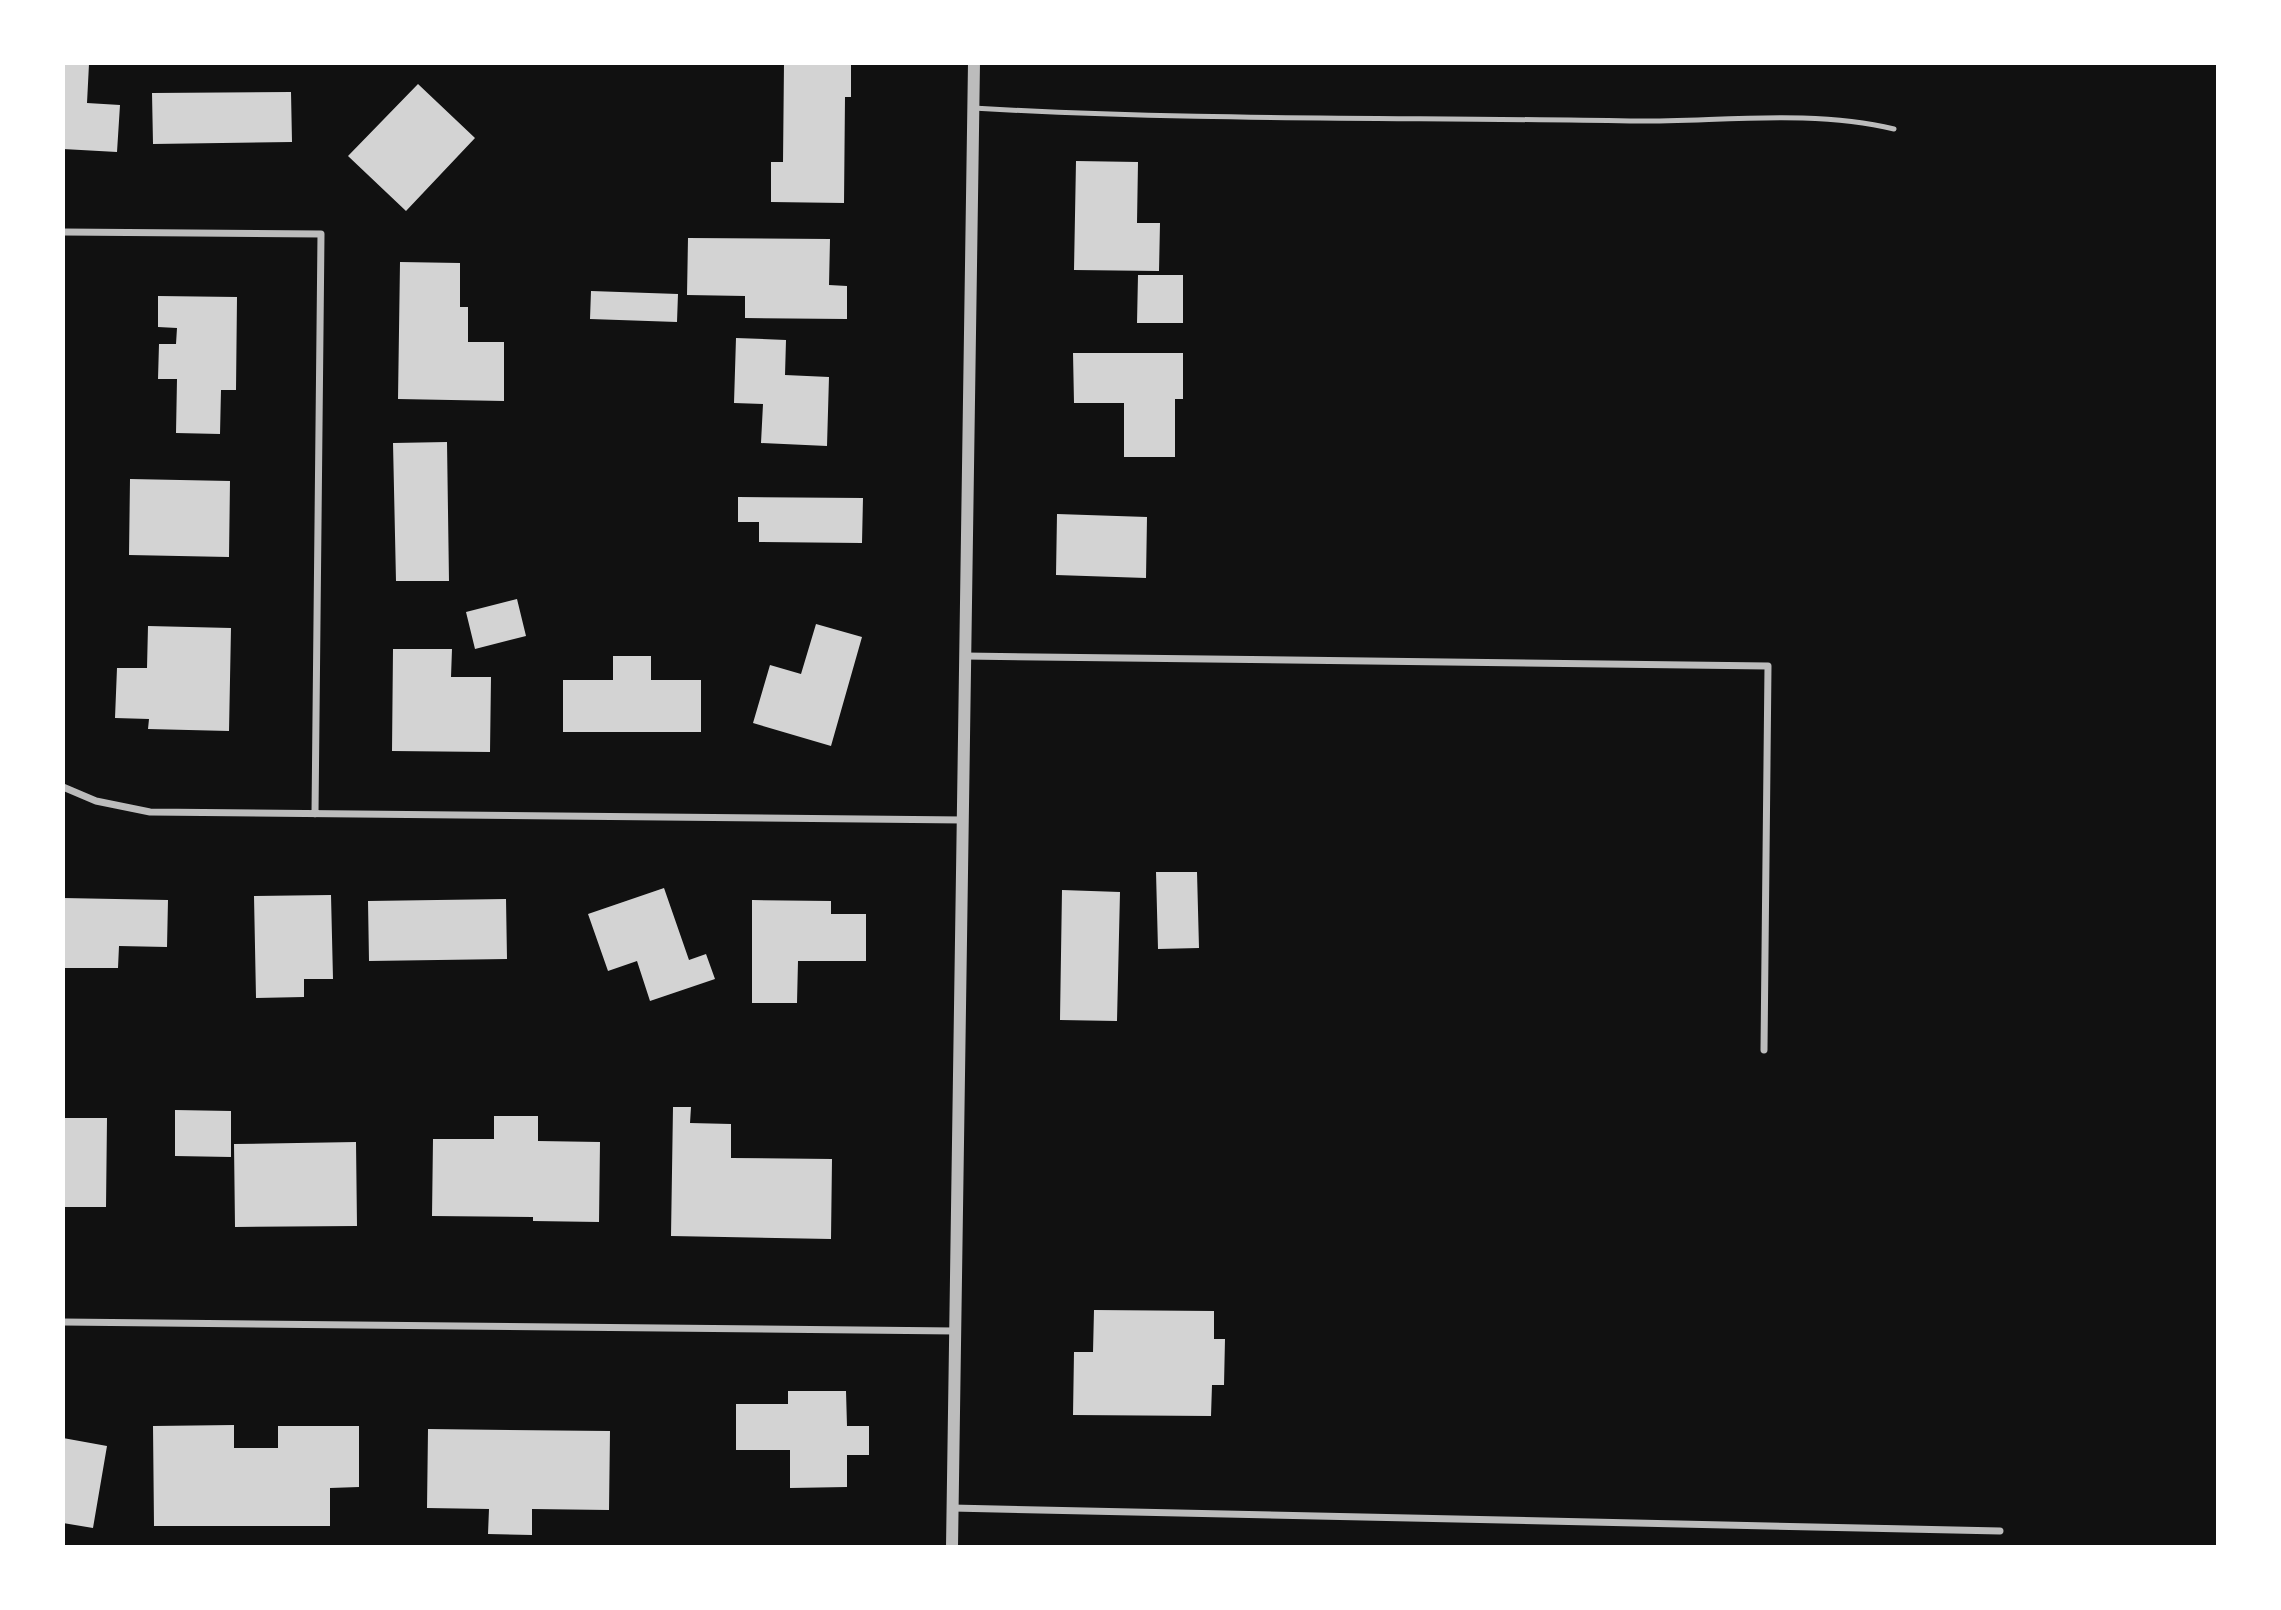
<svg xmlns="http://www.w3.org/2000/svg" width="2281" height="1610" viewBox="0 0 2281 1610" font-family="Helvetica,sans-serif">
<rect width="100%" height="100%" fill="#111"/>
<path fill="#d3d3d3" d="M 63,63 L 89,64 L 87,103 L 120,105 L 117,152 L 63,149 Z
M 784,63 L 851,63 L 851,97 L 845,97 L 844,203 L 771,202 L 771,162 L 783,162 Z
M 418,84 L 475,138 L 406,211 L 348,156 Z
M 291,92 L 292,142 L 153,144 L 152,93 Z
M 1076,161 L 1138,162 L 1137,223 L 1160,223 L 1159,271 L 1074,270 Z
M 688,238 L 830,239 L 829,285 L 847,286 L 847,319 L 745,318 L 745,296 L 687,295 Z
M 400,262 L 460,263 L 460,307 L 468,307 L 468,342 L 504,342 L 504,401 L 398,399 Z
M 1138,275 L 1183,275 L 1183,323 L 1137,323 Z
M 591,291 L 678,294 L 677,322 L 590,319 Z
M 158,296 L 237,297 L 236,390 L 221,390 L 220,434 L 176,433 L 177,379 L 158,379 L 159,344 L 176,344 L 177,328 L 158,327 Z
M 736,338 L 786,340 L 785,375 L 829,377 L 827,446 L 761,443 L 763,404 L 734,403 Z
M 1073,353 L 1183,353 L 1183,399 L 1175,399 L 1175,457 L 1124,457 L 1124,403 L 1074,403 Z
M 447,442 L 449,581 L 396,581 L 393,443 Z
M 130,479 L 230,481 L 229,557 L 129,555 Z
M 738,497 L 863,498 L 862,543 L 759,542 L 759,522 L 738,522 Z
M 1057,514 L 1147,517 L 1146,578 L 1056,575 Z
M 517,599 L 526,636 L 475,649 L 466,612 Z
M 816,624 L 862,637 L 831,746 L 753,723 L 770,665 L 801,674 Z
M 148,626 L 231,628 L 229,731 L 148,729 L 149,719 L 115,718 L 117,668 L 147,668 Z
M 393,649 L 452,649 L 451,677 L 491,677 L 490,752 L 392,751 Z
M 613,656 L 651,656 L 651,680 L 701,680 L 701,732 L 563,732 L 563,680 L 613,680 Z
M 1156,872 L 1197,872 L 1199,948 L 1158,949 Z
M 664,888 L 689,960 L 706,954 L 715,979 L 650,1001 L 637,961 L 608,971 L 588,914 Z
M 1062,890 L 1120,892 L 1117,1021 L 1060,1020 Z
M 331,895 L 333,979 L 304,979 L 304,997 L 256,998 L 254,896 Z
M 63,898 L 168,900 L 167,947 L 119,946 L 118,968 L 63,968 Z
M 506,899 L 507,959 L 369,961 L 368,901 Z
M 752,900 L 831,901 L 831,914 L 866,914 L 866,961 L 798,961 L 797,1003 L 752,1003 Z
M 673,1107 L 691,1107 L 690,1123 L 731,1124 L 731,1158 L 832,1159 L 831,1239 L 671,1236 Z
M 175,1110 L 231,1111 L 231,1157 L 175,1156 Z
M 494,1116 L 538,1116 L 538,1141 L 600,1142 L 599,1222 L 533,1221 L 533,1217 L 432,1216 L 433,1139 L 494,1139 Z
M 65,1118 L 107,1118 L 106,1207 L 63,1207 Z
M 356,1142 L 357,1226 L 235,1227 L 234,1144 Z
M 1094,1310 L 1214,1311 L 1214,1339 L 1225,1339 L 1224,1385 L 1212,1385 L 1211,1416 L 1073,1415 L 1074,1352 L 1093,1352 Z
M 788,1391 L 846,1391 L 847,1426 L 869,1426 L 869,1455 L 847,1455 L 847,1487 L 790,1488 L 790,1450 L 736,1450 L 736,1404 L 788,1404 Z
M 234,1425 L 234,1448 L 278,1448 L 278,1426 L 359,1426 L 359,1487 L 330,1488 L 330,1526 L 154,1526 L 153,1426 Z
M 428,1429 L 610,1431 L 609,1510 L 532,1509 L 532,1535 L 488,1534 L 489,1509 L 427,1508 Z
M 63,1438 L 107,1446 L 93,1528 L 63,1523 Z"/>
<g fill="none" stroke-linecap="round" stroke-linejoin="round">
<path stroke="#bcbcbc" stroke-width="5" d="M 973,108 C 1192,121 1411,117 1630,121 C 1717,122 1810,109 1894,129"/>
<path stroke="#bcbcbc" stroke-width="7" d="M 63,232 L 321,234 L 315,814
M 965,656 L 1768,666 L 1764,1050
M 63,787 L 96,801 L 150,812 L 963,820
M 63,1322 L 955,1331
M 952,1508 L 2000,1531"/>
<path stroke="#bcbcbc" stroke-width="12" d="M 952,1547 L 974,63"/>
</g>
<rect width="2281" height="1610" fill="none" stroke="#ffffff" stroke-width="130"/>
</svg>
